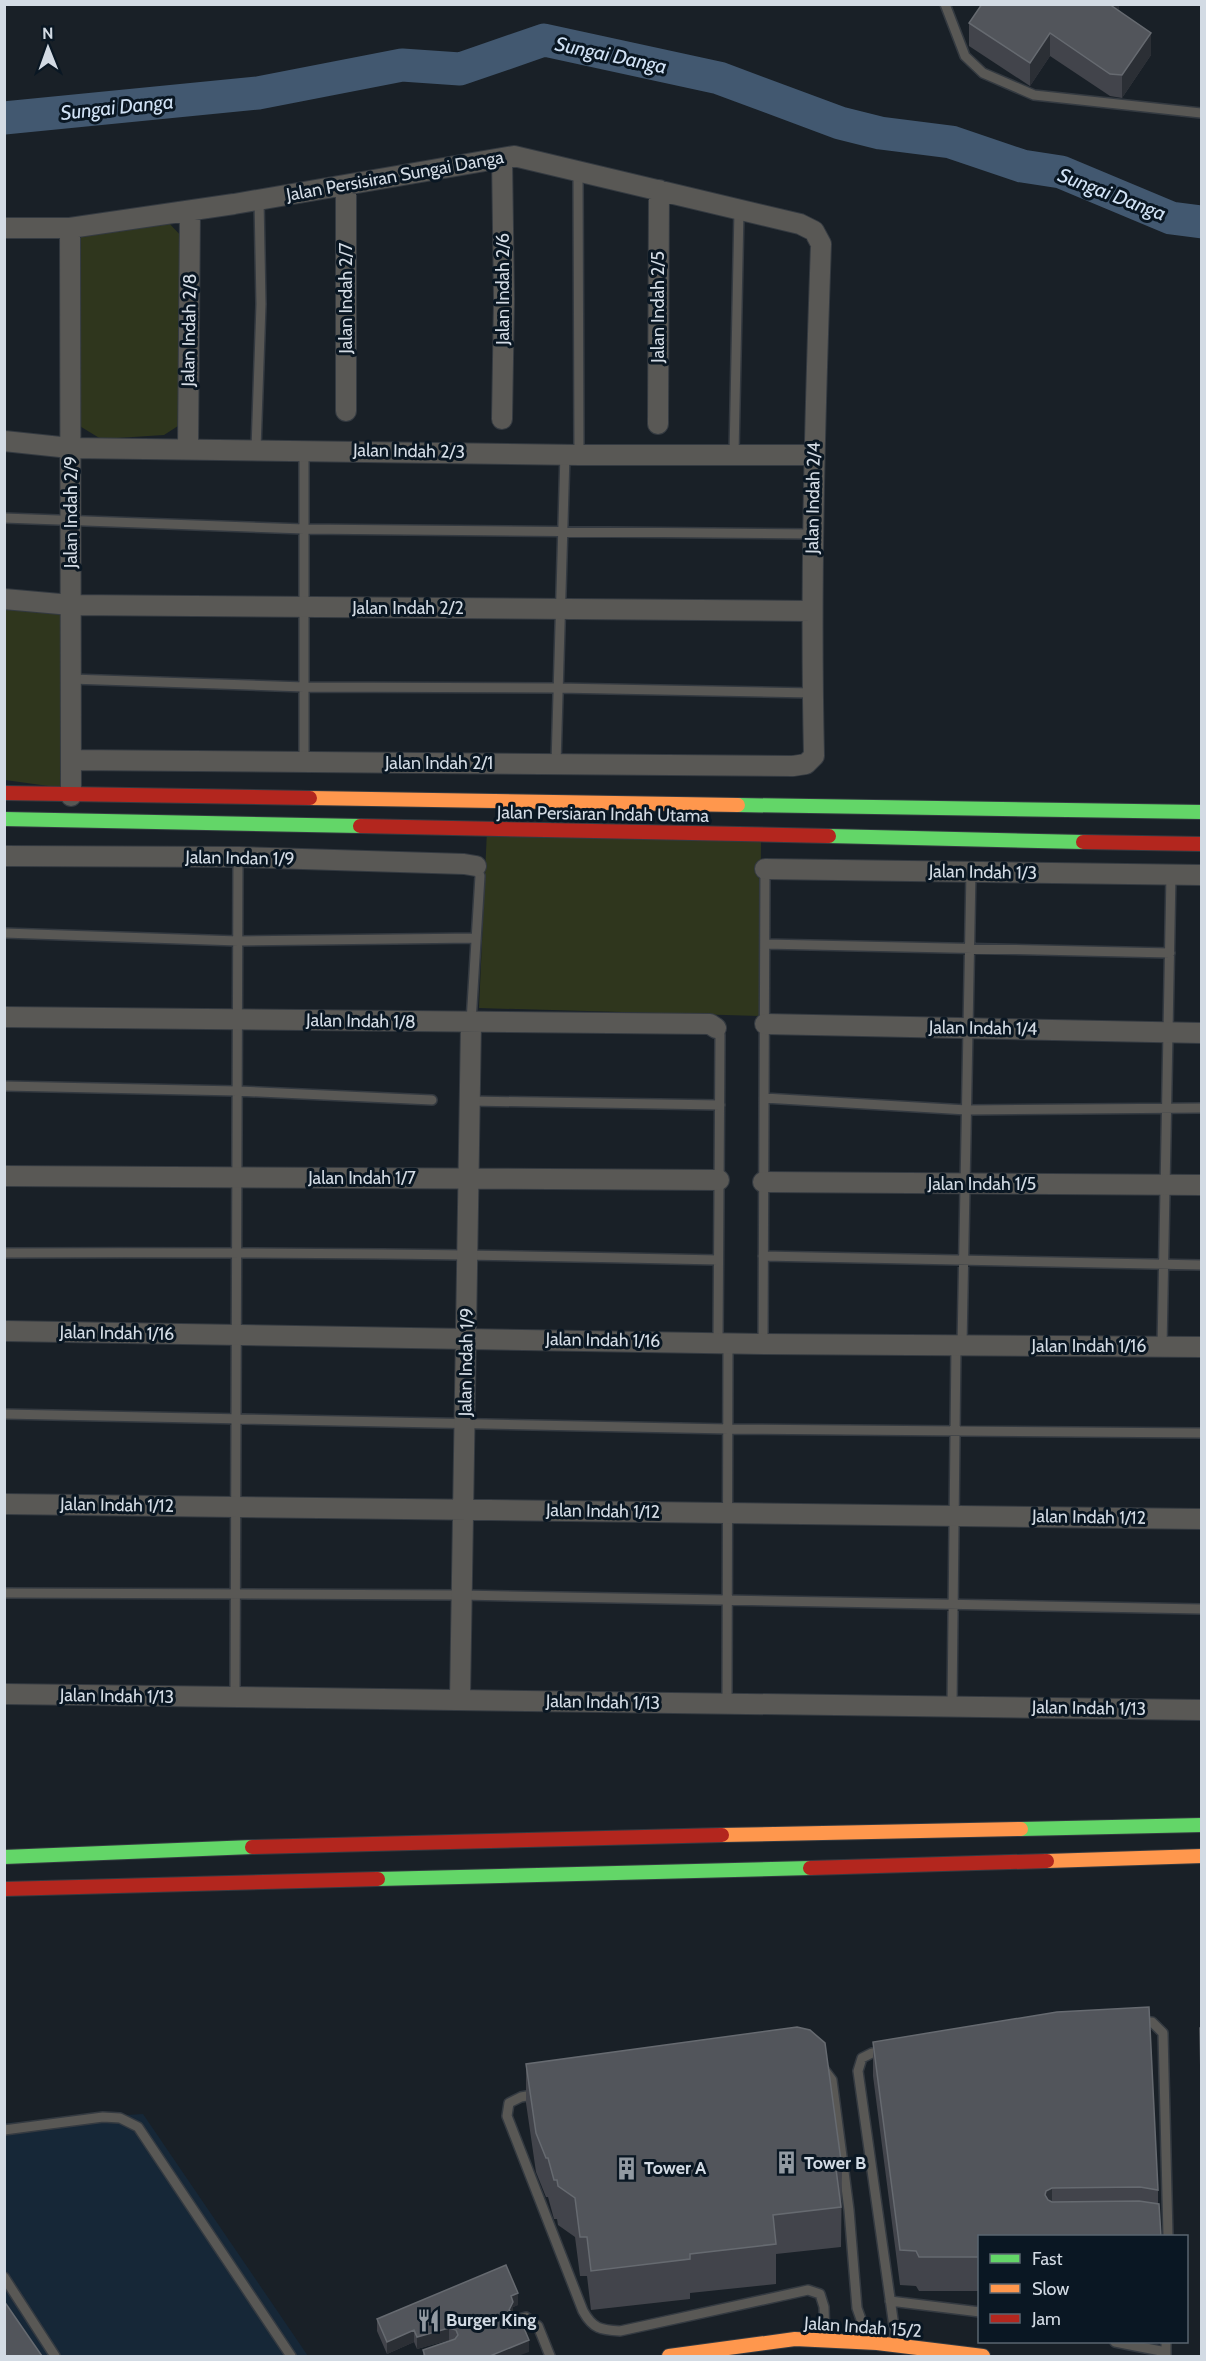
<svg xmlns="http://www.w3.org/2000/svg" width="1206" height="2361" viewBox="0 0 1206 2361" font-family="Cabin,sans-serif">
<rect width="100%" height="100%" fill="#192027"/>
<path fill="#162737" d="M 143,2114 L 308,2356 L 5,2356 L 5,2123 Z"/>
<path fill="#2f361d" d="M 166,220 L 184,239 L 178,426 L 164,435 L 101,439 L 78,425 L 81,232 Z
M 5,607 L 62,613 L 63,788 L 5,780 Z
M 487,830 L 761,834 L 760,1016 L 479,1008 Z"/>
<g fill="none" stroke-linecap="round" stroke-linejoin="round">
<path stroke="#425870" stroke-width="33" d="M 4,118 L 258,93 L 402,65 L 460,69 L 544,40 L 719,78 L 840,123 L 880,133 L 951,142 L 1022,166 L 1061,172 L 1171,218 L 1202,222"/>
<defs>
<path id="lane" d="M 945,4 L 965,56 L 983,73 L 1034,95 L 1201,113
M 578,171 L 579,455
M 256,449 L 261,304 L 259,200
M 304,450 L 304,761
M 734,454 L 739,210
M 4,518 L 304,529 L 812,534
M 71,679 L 304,687 L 558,688 L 812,693
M 556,764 L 565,454
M 4,933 L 238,941 L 475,938
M 765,944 L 1170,953
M 471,1022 L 480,876 L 476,866
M 716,1028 L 720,1035 L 718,1342
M 4,1086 L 237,1091 L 432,1100
M 764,1098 L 967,1110 L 1202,1108
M 470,1101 L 720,1105
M 4,1253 C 243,1252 480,1254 718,1260
M 763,1256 L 1202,1265
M 763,1344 L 765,869
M 962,1345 L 971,871
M 1162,1347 L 1171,874
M 4,1414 L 729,1429 L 1202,1433
M 4,1593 L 461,1595 L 1202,1609
M 235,1697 L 238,857
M 727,1704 L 728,1343
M 952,1707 L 956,1345
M 1139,2022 L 1152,2022 L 1163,2033 L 1168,2236
M 884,2052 L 872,2053 L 862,2058 L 858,2071 L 896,2341
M 823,2068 L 832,2080 L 849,2210 L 857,2308 L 863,2325 L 872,2337
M 538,2094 L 521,2097 L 509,2103 L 507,2116 L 583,2311 C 593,2329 601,2330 620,2331 L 808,2290 L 820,2294 L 824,2307 L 825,2337
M 4,2130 L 103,2117 L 120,2118 L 138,2127 L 291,2356
M 4,2277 L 55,2356
M 890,2301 L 980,2312
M 516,2320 L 526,2317 L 538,2326 L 550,2356
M 1115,2342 L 1166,2352
M 1166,2356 L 1166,2342"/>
<path id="street" d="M 346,185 L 346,411
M 4,228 L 70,228 L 234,204 L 514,156 L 800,224 L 814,231 L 821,244 C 815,415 810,585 814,756 L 806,764 L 793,766 L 71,760
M 70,228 L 71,796
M 502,419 L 504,299 L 502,158
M 658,424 L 659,190
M 4,441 L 70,448 L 579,455 L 813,455
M 188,449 L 190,211
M 4,599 L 71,605 L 812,611
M 4,856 L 238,857 L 464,864 L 476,866
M 765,869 L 1202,875
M 4,1017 L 710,1024 L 716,1028
M 765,1024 L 1202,1033
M 4,1176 L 719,1180
M 763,1182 L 1202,1185
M 4,1331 L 763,1344 L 1202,1347
M 4,1504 L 1202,1519
M 4,1694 L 1202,1710
M 460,1700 L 471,1023"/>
<path id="fast" d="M 738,805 L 1202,812
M 4,819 L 360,826
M 829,836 L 1083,842
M 1021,1829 L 1202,1825
M 4,1857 L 252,1847
M 378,1879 L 810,1868"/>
<path id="slow" d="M 310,798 L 738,805
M 722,1835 L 1021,1829
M 1047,1861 L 1202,1856
M 669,2356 L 795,2339 L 877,2343 L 983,2356"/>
<path id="jam" d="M 4,793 L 310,798
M 360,826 L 829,836
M 1083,842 L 1202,844
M 252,1847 L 722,1835
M 810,1868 L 1047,1861
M 4,1889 L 378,1879"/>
</defs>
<use href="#lane" stroke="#343a41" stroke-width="12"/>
<use href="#street" stroke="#343a41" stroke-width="22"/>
<use href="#fast" stroke="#343a41" stroke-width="16"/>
<use href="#slow" stroke="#343a41" stroke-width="16"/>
<use href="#jam" stroke="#343a41" stroke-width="16"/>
<use href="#lane" stroke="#595855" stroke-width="9"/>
<use href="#street" stroke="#595855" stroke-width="20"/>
<use href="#fast" stroke="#63d668" stroke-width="14"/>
<use href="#slow" stroke="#ff974d" stroke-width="14"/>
<use href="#jam" stroke="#b3261e" stroke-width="14"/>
</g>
<path fill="#42444b" d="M 1119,4 L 1119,10 L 1151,55 L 1122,98 L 1110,96 L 1050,56 L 1030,86 L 969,46 L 969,23 Z
M 873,2042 L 1158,2190 L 1158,2204 L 980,2236 L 980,2291 L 919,2291 L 916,2286 L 900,2285 L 873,2076 Z
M 526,2064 L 842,2168 L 841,2247 L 776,2254 L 776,2284 L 690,2293 L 690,2299 L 591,2310 L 587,2276 L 580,2276 L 575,2237 L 558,2225 L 557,2219 L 554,2219 L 548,2197 L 546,2197 L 536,2172 L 526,2103 Z
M 518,2305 L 513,2307 L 513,2314 L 529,2352 L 423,2356 L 423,2350 L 452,2340 L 449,2340 L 417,2349 L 414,2342 L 387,2354 L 377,2331 L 377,2319 Z"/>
<path fill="#2b2f35" d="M 1113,4 L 1119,4 L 1119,19 L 1112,6 Z
M 1050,33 L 1050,56 L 1030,86 L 1030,63 Z
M 1151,33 L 1151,55 L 1122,98 L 1122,75 Z
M 1052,2188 L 1052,2222 L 1045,2195 L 1046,2191 Z
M 518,2293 L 518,2305 L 513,2307 L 513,2314 L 509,2321 L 511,2296 Z
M 449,2328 L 449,2340 L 417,2349 L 417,2337 Z
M 414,2330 L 414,2342 L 387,2354 L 387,2342 Z
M 529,2340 L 529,2352 L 518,2356 L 490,2356 Z"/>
<path fill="#52555b" stroke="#666a70" stroke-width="1.5" d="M 982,4 L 1113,4 L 1112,6 L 1151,33 L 1122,75 L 1110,74 L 1050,33 L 1030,63 L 969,23 Z
M 1149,2007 L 1158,2190 L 1140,2187 L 1052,2188 L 1046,2191 L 1045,2195 L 1048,2200 L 1052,2202 L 1139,2201 L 1159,2204 L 1161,2236 L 980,2236 L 980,2257 L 919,2257 L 916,2251 L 900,2250 L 873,2042 L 1057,2012 Z
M 797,2027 L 810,2030 L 825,2043 L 842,2168 L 836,2169 L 841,2207 L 773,2215 L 776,2244 L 690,2254 L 690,2259 L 591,2271 L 587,2237 L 580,2237 L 575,2198 L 558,2186 L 557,2180 L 554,2180 L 548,2158 L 546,2158 L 536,2133 L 526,2064 Z
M 1200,2028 L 1202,2028 L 1202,2128 Z
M 506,2265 L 518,2293 L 511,2296 L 513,2302 L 509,2310 L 512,2313 L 518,2314 L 529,2340 L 490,2356 L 423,2356 L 425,2356 L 423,2350 L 455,2339 L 458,2335 L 456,2330 L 449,2328 L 417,2337 L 414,2330 L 387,2342 L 377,2319 Z
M 4,2301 L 42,2356 L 4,2356 Z"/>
<defs>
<symbol id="building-bare" viewBox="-9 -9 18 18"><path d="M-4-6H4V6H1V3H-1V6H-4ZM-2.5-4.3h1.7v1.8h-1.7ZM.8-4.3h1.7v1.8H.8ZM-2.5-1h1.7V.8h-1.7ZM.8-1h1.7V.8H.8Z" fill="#929aa2" stroke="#0a1723" stroke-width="2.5" paint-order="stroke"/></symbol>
<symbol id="restaurant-bare" viewBox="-9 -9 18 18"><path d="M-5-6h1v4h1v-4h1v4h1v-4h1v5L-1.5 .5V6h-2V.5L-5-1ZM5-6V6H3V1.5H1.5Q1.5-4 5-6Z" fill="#929aa2" stroke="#0a1723" stroke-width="2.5" paint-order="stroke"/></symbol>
</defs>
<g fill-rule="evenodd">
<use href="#building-bare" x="770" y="2146" width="33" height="33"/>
<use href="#building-bare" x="610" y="2152" width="33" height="33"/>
<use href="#restaurant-bare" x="412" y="2304" width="33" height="33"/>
</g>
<g text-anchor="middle" stroke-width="6" stroke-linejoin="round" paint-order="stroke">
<g font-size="18" fill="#d3dbe4" stroke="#0a1723">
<text transform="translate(395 176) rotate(-10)" y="6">Jalan Persisiran Sungai Danga</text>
<text transform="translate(503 289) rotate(-90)" y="6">Jalan Indah 2/6</text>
<text transform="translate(346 298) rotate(-90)" y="6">Jalan Indah 2/7</text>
<text transform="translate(658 307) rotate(-90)" y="6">Jalan Indah 2/5</text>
<text transform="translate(189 330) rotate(-89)" y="6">Jalan Indah 2/8</text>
<text transform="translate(409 451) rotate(1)" y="6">Jalan Indah 2/3</text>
<text transform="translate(813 498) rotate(-89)" y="6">Jalan Indah 2/4</text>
<text transform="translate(71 512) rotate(-90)" y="6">Jalan Indah 2/9</text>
<text x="408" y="614">Jalan Indah 2/2</text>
<text x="439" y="769">Jalan Indah 2/1</text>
<text transform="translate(603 814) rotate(1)" y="6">Jalan Persiaran Indah Utama</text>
<text transform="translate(240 858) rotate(1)" y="6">Jalan Indan 1/9</text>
<text transform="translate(983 872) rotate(1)" y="6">Jalan Indah 1/3</text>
<text transform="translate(361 1021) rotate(1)" y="6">Jalan Indah 1/8</text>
<text transform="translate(983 1028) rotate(1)" y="6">Jalan Indah 1/4</text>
<text x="362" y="1184">Jalan Indah 1/7</text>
<text x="982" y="1190">Jalan Indah 1/5</text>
<text transform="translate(117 1333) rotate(1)" y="6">Jalan Indah 1/16</text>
<text transform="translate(603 1340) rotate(1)" y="6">Jalan Indah 1/16</text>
<text x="1089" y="1352">Jalan Indah 1/16</text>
<text transform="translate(466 1362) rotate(-89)" y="6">Jalan Indah 1/9</text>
<text transform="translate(117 1505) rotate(1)" y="6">Jalan Indah 1/12</text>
<text transform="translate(603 1511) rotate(1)" y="6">Jalan Indah 1/12</text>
<text transform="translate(1089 1517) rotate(1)" y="6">Jalan Indah 1/12</text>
<text transform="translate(117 1696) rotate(1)" y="6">Jalan Indah 1/13</text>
<text transform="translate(603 1702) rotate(1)" y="6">Jalan Indah 1/13</text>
<text transform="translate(1089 1708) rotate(1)" y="6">Jalan Indah 1/13</text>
<text transform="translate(863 2327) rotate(4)" y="6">Jalan Indah 15/2</text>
</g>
<g font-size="18" font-weight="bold" fill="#d3dbe4" stroke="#0a1723" text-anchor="start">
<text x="804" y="2169">Tower B</text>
<text x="644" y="2174">Tower A</text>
<text x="446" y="2326">Burger King</text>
</g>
<g font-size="20" font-style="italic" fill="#d1e2f5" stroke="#0a1723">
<text transform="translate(611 55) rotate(12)" y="7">Sungai Danga</text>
<text transform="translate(117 107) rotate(-6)" y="7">Sungai Danga</text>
<text transform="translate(1112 194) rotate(21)" y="7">Sungai Danga</text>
</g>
</g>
<rect width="1206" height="2361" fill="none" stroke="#d3dbe4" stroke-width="12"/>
<rect x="978" y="2235" width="210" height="108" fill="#0a1723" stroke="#5a6570" stroke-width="1.5"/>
<rect x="990" y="2254" width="30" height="9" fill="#63d668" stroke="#5a6570" stroke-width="1.5"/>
<text x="1032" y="2265" font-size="18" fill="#d3dbe4">Fast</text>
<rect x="990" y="2284" width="30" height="9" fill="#ff974d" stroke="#5a6570" stroke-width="1.5"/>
<text x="1032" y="2295" font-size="18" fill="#d3dbe4">Slow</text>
<rect x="990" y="2314" width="30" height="9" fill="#b3261e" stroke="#5a6570" stroke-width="1.5"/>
<text x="1032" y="2325" font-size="18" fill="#d3dbe4">Jam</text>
<g transform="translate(48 48) rotate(359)" stroke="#0a1723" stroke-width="4.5" paint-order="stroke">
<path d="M0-4.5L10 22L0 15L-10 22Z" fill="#d3dbe4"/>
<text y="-9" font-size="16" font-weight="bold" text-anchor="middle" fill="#d3dbe4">N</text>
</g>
</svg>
